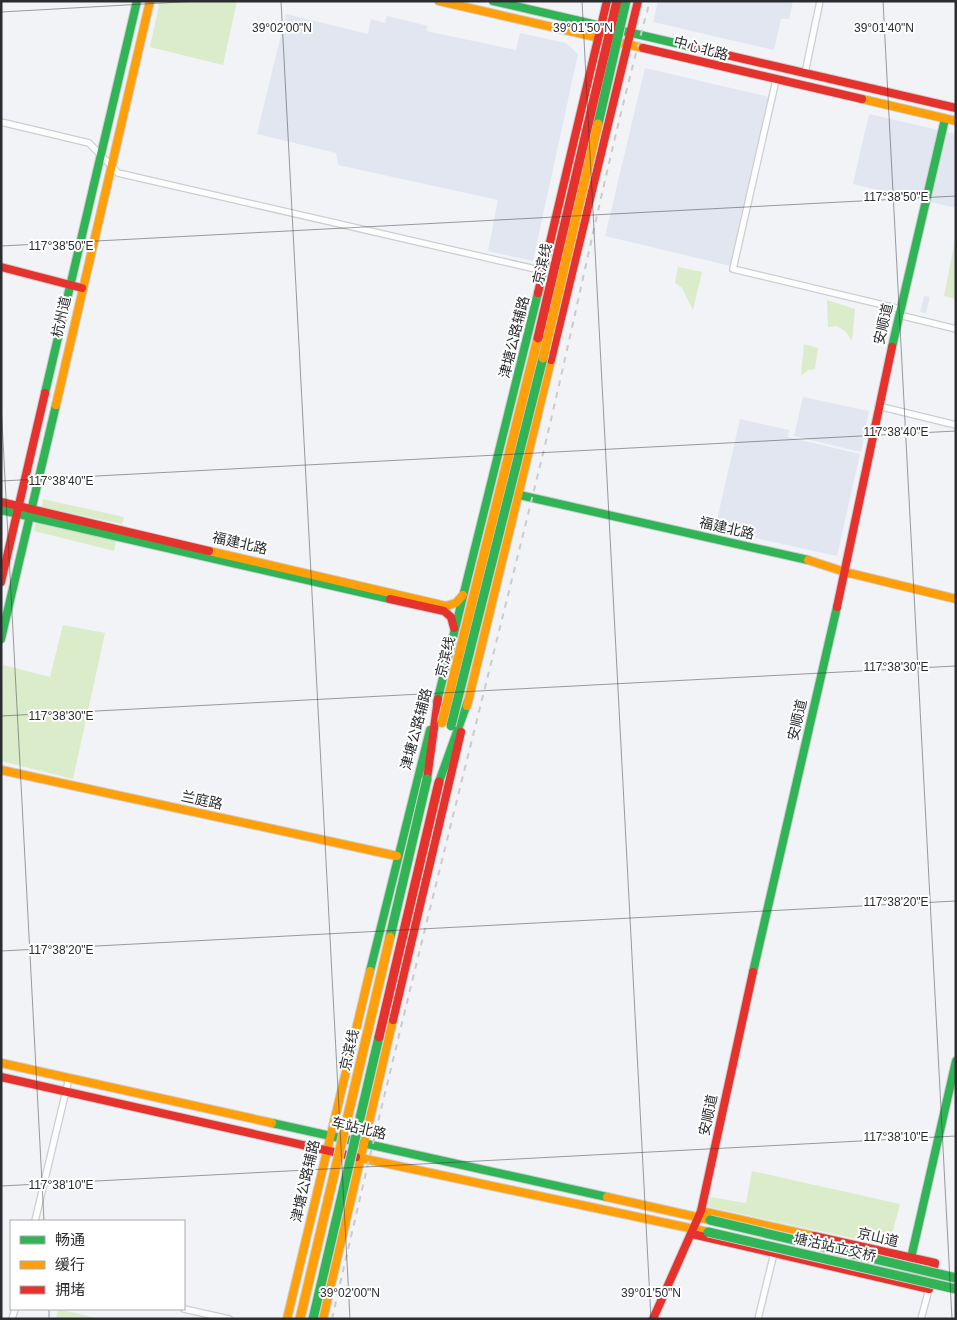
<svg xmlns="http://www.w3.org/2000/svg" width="957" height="1320" viewBox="0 0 957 1320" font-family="Helvetica,'Noto Sans SC',sans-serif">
<rect width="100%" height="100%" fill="#f1f3f7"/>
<path fill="#e2e6f0" d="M 658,1 L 793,1 L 789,19 L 781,19 L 774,50 L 653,22 Z
M 286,14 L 368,34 L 371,19 L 385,23 L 387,16 L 428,26 L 426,31 L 516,50 L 520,33 L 566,43 L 578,54 L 533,261 L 488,251 L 498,200 L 338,165 L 336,153 L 257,134 Z
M 645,68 L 769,97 L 731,266 L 605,236 Z
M 869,114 L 956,134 L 956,208 L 853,184 Z
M 924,296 L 930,297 L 926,313 L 920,312 Z
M 803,397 L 869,411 L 861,452 L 794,436 Z
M 740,419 L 789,430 L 788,437 L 860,454 L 837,556 L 715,529 Z"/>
<path fill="#daecca" d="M 160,1 L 237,1 L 223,65 L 150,47 Z
M 956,235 L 956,299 L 944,296 Z
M 678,267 L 702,272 L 693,310 L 682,288 L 675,283 Z
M 827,300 L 855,309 L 852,341 L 846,332 L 837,326 L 828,327 Z
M 804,344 L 818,348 L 815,369 L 808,370 L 801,376 Z
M 43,499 L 124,517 L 122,524 L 42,507 Z
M 36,521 L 116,540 L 114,551 L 34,531 Z
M 63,625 L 105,633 L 73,779 L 1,761 L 3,665 L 50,677 Z
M 752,1171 L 900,1204 L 889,1246 L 709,1207 L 710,1197 L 746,1203 Z
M 58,1309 L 101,1319 L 56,1319 Z"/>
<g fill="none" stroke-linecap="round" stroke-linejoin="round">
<defs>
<path id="street" d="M 805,73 L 820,1
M 776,80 L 733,269 L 900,309
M 1,122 L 89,143 L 118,173 L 544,271
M 899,315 L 956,329
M 878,406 L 956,425
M 35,1221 L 69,1078
M 184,1309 L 229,1319
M 12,1319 L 15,1309
M 758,1319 L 774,1253
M 921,1319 L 929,1289"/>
<path id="fast" d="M 493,1 L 688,46
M 892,347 L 945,119
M 45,393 L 137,1
M 515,494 L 808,560
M 1,510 L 390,599
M 1,639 L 56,405
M 437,702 L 538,293
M 439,782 L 468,701
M 370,971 L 430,730
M 753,972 L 837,607
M 272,1123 L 607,1197
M 911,1258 L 956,1061"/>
<path id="slow" d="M 439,1 L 643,48
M 862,99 L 956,121
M 56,405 L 150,1
M 209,551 L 446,606 L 456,603 L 463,595
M 808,560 L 845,572 L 956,599
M 467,706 L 551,360
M 1,770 L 397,856
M 1,1063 L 272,1123
M 356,1157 L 708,1232
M 607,1197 L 710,1220
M 701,1211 L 814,1236
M 287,1319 L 370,971
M 323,1319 L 393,1020"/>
<path id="jam" d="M 688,46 L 956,108
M 643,48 L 862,99
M 1,267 L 82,288
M 538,293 L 607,1
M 551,360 L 638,1
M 1,502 L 209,551
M 1,582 L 45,393
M 390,599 L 444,611 L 451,617 L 454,628
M 837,607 L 892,347
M 427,779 L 438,699
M 393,1020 L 461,732
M 1,1077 L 356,1157
M 692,1234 L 929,1289 L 935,1263 L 814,1236
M 653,1319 L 701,1211 L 753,972"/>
</defs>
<use href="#street" stroke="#ccced1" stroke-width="8"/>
<use href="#fast" stroke="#ccced1" stroke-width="10"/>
<use href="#slow" stroke="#ccced1" stroke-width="10"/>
<use href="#jam" stroke="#ccced1" stroke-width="10"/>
<use href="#street" stroke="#fdfdfe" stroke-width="5.5"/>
<use href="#fast" stroke="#30b455" stroke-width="8"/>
<use href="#slow" stroke="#ff9f0a" stroke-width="8"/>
<use href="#jam" stroke="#e5322d" stroke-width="8"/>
<path stroke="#cbcbcc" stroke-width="2" stroke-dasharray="6 6" stroke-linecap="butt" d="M 332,1319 C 396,1038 468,758 537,478 C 576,320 606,159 650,1"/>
<defs>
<path id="fast-bridge" d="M 598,124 L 626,1
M 451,726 L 543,358
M 390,937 L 427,779
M 710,1220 L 956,1278
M 708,1232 L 956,1289
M 313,1319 L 379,1037"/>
<path id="slow-bridge" d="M 543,358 L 598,124
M 442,723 L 538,338
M 300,1319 L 390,937"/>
<path id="jam-bridge" d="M 538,338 L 617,1
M 379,1037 L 439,782"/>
</defs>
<use href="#fast-bridge" stroke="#d0d1d2" stroke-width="11" stroke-linecap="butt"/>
<use href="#slow-bridge" stroke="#d0d1d2" stroke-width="11" stroke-linecap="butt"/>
<use href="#jam-bridge" stroke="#d0d1d2" stroke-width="11" stroke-linecap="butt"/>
<use href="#fast-bridge" stroke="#30b455" stroke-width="9"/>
<use href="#slow-bridge" stroke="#ff9f0a" stroke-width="9"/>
<use href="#jam-bridge" stroke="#e5322d" stroke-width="9"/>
</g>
<path fill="none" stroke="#2b2c2f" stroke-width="1" stroke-opacity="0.45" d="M 281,1 L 350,1319M 582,1 L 651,1319M 883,1 L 952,1319M 1,12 L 198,1M 1,246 L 956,196M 1,403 L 44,1221M 1,481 L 956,431M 1,716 L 956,666M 1,951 L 956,901M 1,1186 L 956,1136M 49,1309 L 49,1319"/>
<g text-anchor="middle" stroke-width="4" stroke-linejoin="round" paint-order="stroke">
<g font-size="14" fill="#2b2c2f" stroke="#fff">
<text transform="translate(701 48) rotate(15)" y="5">中心北路</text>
<text transform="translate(542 264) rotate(-77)" y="5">京滨线</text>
<text transform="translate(61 317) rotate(-77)" y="5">杭州道</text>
<text transform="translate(883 324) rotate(-77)" y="5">安顺道</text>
<text transform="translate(514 337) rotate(-76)" y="5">津塘公路辅路</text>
<text transform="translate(727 528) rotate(13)" y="5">福建北路</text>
<text transform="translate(240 543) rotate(13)" y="5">福建北路</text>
<text transform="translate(445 657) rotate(-76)" y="5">京滨线</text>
<text transform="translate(797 720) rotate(-77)" y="5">安顺道</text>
<text transform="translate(416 729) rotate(-75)" y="5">津塘公路辅路</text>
<text transform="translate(202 800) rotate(12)" y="5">兰庭路</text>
<text transform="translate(349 1050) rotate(-77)" y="5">京滨线</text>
<text transform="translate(708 1115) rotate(-78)" y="5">安顺道</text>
<text transform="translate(359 1128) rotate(13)" y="5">车站北路</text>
<text transform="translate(305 1181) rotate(-77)" y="5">津塘公路辅路</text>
<text transform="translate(878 1237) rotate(13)" y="5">京山道</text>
<text transform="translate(835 1247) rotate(13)" y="5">塘沽站立交桥</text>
</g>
</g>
<g font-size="12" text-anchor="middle" fill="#2b2c2f" stroke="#fff" stroke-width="4" stroke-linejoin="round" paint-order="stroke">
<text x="282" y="32">39°02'00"N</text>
<text x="583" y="32">39°01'50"N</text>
<text x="884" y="32">39°01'40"N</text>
<text x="896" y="201">117°38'50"E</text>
<text x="61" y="250">117°38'50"E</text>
<text x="896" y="436">117°38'40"E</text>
<text x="61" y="485">117°38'40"E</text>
<text x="896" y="671">117°38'30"E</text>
<text x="61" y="720">117°38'30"E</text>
<text x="896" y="906">117°38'20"E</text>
<text x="61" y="954">117°38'20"E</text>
<text x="896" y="1141">117°38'10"E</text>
<text x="61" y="1189">117°38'10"E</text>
<text x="350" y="1297">39°02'00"N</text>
<text x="651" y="1297">39°01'50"N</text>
</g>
<rect width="957" height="1320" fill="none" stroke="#2b2c2f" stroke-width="5"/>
<rect x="10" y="1220" width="175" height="90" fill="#ffffff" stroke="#aaabac"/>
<rect x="20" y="1236" width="25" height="8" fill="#30b455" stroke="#aaabac"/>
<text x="55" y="1245" font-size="15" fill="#2b2c2f">畅通</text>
<rect x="20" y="1261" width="25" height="8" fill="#ff9f0a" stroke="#aaabac"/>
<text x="55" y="1270" font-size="15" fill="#2b2c2f">缓行</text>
<rect x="20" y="1286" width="25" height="8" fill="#e5322d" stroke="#aaabac"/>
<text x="55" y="1295" font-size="15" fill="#2b2c2f">拥堵</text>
</svg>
